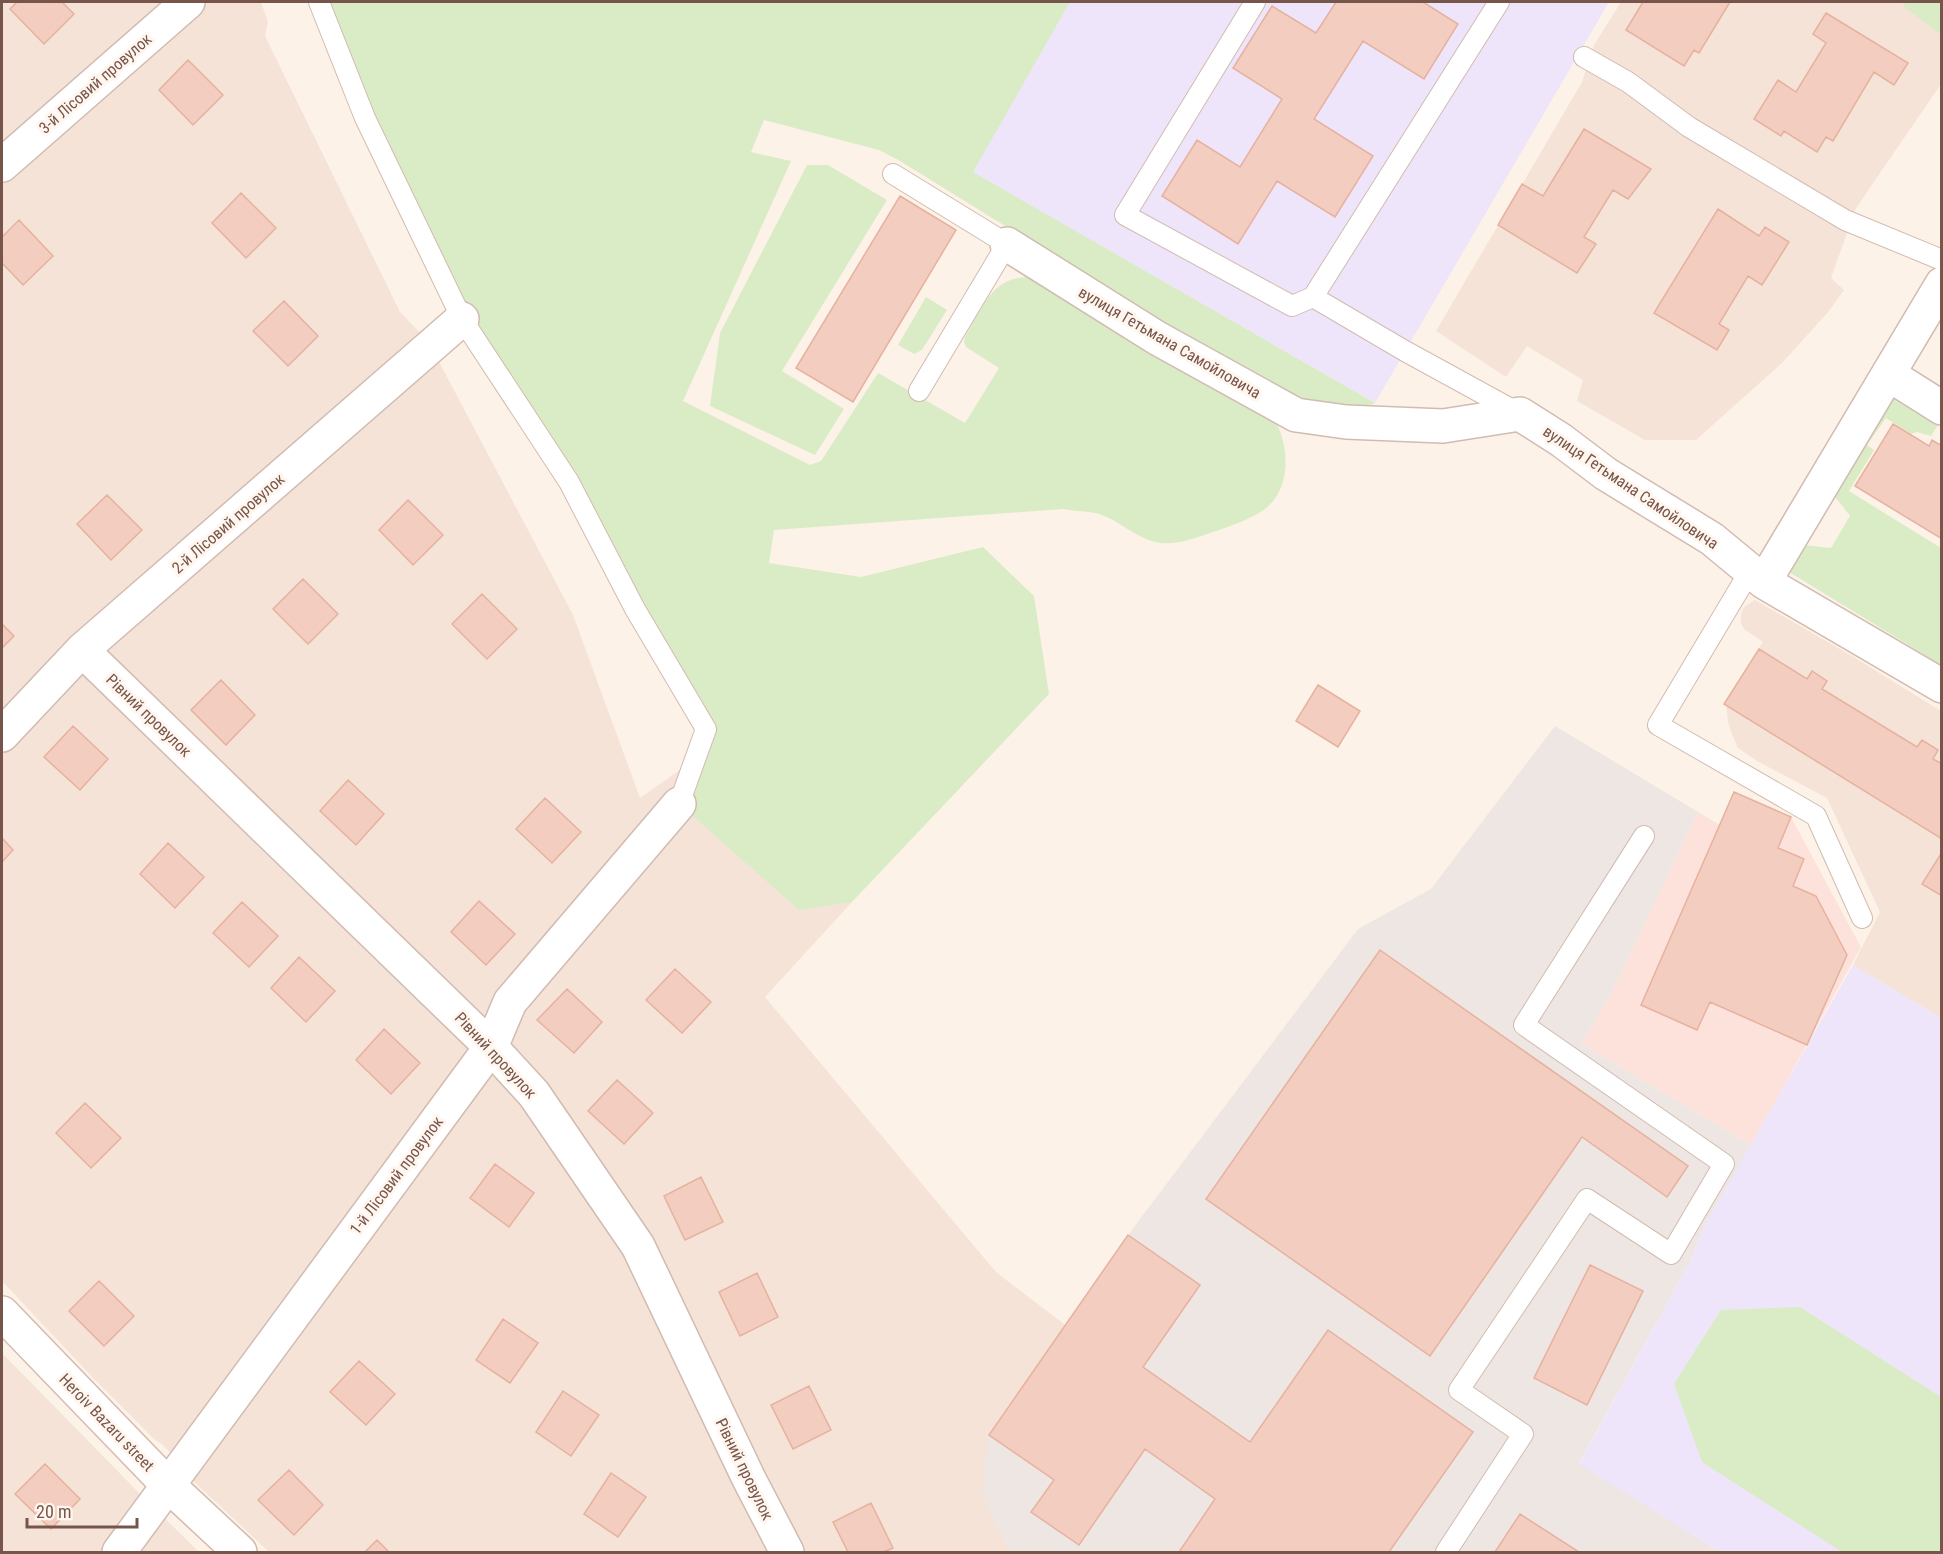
<svg xmlns="http://www.w3.org/2000/svg" width="1943" height="1554" viewBox="0 0 1943 1554" font-family="'Roboto Condensed',sans-serif">
<rect width="100%" height="100%" fill="#fdf2e8"/>
<path fill="#f5e3d7" d="M 2,2 L 261,2 L 268,22 L 265,36 L 400,312 L 428,341 L 573,615 L 640,798 L 711,748 L 852,902 L 765,997 L 996,1272 L 1065,1325 L 982,1487 L 994,1521 L 1010,1552 L 269,1552 L 189,1477 L 184,1468 L 162,1444 L 155,1440 L 93,1378 L 2,1281 Z
M 1621,2 L 1941,2 L 1941,84 L 1856,208 L 1831,278 L 1844,290 L 1829,311 L 1782,363 L 1696,440 L 1645,440 L 1577,401 L 1583,380 L 1527,346 L 1506,377 L 1436,331 L 1582,82 L 1594,45 Z
M 1755,600 L 1852,656 L 1941,711 L 1941,1018 L 1853,965 L 1880,912 L 1827,798 L 1757,761 L 1738,748 L 1732,734 L 1728,722 L 1726,702 L 1763,642 L 1744,629 L 1741,623 L 1741,614 L 1744,607 Z
M 2,1353 L 145,1499 L 199,1552 L 2,1552 Z"/>
<path fill="#fde2dc" d="M 1734,792 L 1791,817 L 1861,947 L 1751,1145 L 1582,1044 L 1611,994 L 1698,812 L 1720,825 Z"/>
<path fill="#eee6e2" d="M 1555,726 L 1698,812 L 1611,994 L 1582,1044 L 1751,1145 L 1706,1223 L 1691,1260 L 1579,1463 L 1720,1552 L 1010,1552 L 994,1521 L 982,1487 L 989,1435 L 1128,1235 L 1358,929 L 1431,889 Z"/>
<path fill="#efe5fa" d="M 1070,2 L 1609,2 L 1375,403 L 972,172 Z
M 1853,965 L 1941,1018 L 1941,1552 L 1720,1552 L 1579,1464 L 1691,1260 L 1706,1223 Z"/>
<path fill="#daecc6" d="M 319,2 L 1070,2 L 973,172 L 1375,403 L 1359,410 L 1281,397 L 900,161 L 879,150 L 764,120 L 751,152 L 791,161 L 683,401 L 810,465 L 821,461 L 878,373 L 965,423 L 999,368 L 966,347 L 964,342 L 965,337 C 983,306 994,272 1036,278 L 1273,417 C 1290,444 1292,488 1265,509 C 1251,519 1226,528 1210,533 C 1195,538 1178,545 1161,543 C 1137,540 1121,521 1099,514 C 1088,511 1074,511 1063,509 L 774,530 L 769,563 L 861,577 L 983,547 L 1034,596 L 1049,694 L 852,902 L 799,910 L 679,804 L 706,729 L 462,319 Z
M 1901,2 L 1941,2 L 1941,35 L 1907,9 Z
M 807,165 L 828,165 L 887,200 L 782,371 L 844,409 L 815,455 L 710,406 L 720,333 Z
M 926,297 L 947,310 L 922,350 L 914,354 L 898,345 Z
M 1890,387 L 1941,420 L 1931,436 L 1917,432 L 1911,434 L 1886,418 L 1867,445 L 1874,450 L 1849,491 L 1941,548 L 1941,665 L 1789,572 L 1804,545 L 1831,548 L 1850,516 L 1829,489 Z
M 1800,1307 L 1941,1397 L 1941,1552 L 1842,1552 L 1702,1462 L 1674,1384 L 1721,1310 Z"/>
<path fill="#f3cdbf" stroke="#e6b19f" stroke-width="1.5" d="M 17,2 L 62,2 L 74,14 L 44,44 L 10,9 Z
M 1336,2 L 1423,2 L 1458,24 L 1424,79 L 1363,41 L 1314,119 L 1373,156 L 1335,217 L 1277,181 L 1238,244 L 1162,196 L 1197,140 L 1240,167 L 1282,99 L 1233,68 L 1272,6 L 1316,33 Z
M 1643,2 L 1730,2 L 1699,53 L 1694,50 L 1684,66 L 1626,30 Z
M 1826,13 L 1908,63 L 1894,85 L 1874,72 L 1833,141 L 1826,137 L 1817,152 L 1784,131 L 1781,136 L 1754,119 L 1778,80 L 1796,92 L 1826,43 L 1813,34 Z
M 188,60 L 223,95 L 193,125 L 159,90 Z
M 1584,129 L 1651,169 L 1628,199 L 1613,190 L 1584,237 L 1596,244 L 1577,273 L 1498,225 L 1522,184 L 1543,196 Z
M 241,193 L 276,228 L 246,258 L 212,223 Z
M 900,196 L 956,230 L 853,402 L 796,368 Z
M 1718,209 L 1759,236 L 1765,227 L 1789,242 L 1762,285 L 1748,276 L 1719,324 L 1729,330 L 1717,350 L 1654,313 Z
M 19,220 L 53,256 L 23,285 L 2,263 L 2,237 Z
M 284,301 L 318,336 L 288,366 L 253,331 Z
M 1893,424 L 1929,446 L 1932,440 L 1942,446 L 1942,539 L 1855,486 Z
M 107,495 L 142,530 L 111,560 L 77,524 Z
M 408,500 L 443,535 L 413,565 L 379,530 Z
M 303,579 L 338,614 L 308,644 L 273,609 Z
M 482,594 L 517,629 L 487,659 L 452,624 Z
M 2,624 L 14,636 L 2,648 Z
M 1759,649 L 1807,679 L 1812,671 L 1827,681 L 1822,689 L 1917,747 L 1922,740 L 1938,750 L 1933,759 L 1942,764 L 1942,839 L 1724,704 Z
M 221,680 L 255,715 L 226,745 L 191,710 Z
M 1318,685 L 1360,711 L 1338,747 L 1296,721 Z
M 73,726 L 108,759 L 80,790 L 44,757 Z
M 348,780 L 384,814 L 356,845 L 320,811 Z
M 1734,792 L 1791,817 L 1778,848 L 1804,859 L 1793,886 L 1816,896 L 1847,955 L 1807,1045 L 1710,1002 L 1697,1030 L 1641,1005 Z
M 545,798 L 581,832 L 552,863 L 516,829 Z
M 2,838 L 13,850 L 2,862 Z
M 168,843 L 204,877 L 175,908 L 140,874 Z
M 1942,852 L 1942,896 L 1922,884 Z
M 479,901 L 515,934 L 486,965 L 451,932 Z
M 242,902 L 278,936 L 249,967 L 213,933 Z
M 1380,950 L 1688,1166 L 1667,1197 L 1582,1137 L 1430,1356 L 1206,1199 Z
M 299,957 L 335,991 L 306,1022 L 271,988 Z
M 675,969 L 711,1002 L 682,1033 L 646,1000 Z
M 567,989 L 602,1022 L 574,1053 L 537,1020 Z
M 384,1029 L 420,1063 L 391,1094 L 356,1060 Z
M 617,1080 L 653,1113 L 624,1144 L 588,1111 Z
M 85,1103 L 121,1138 L 91,1168 L 56,1133 Z
M 495,1164 L 534,1193 L 509,1227 L 470,1198 Z
M 701,1177 L 723,1222 L 685,1240 L 664,1196 Z
M 1128,1235 L 1200,1285 L 1143,1367 L 1250,1442 L 1328,1330 L 1473,1432 L 1389,1552 L 1179,1552 L 1215,1499 L 1145,1449 L 1079,1545 L 1031,1512 L 1054,1480 L 989,1435 Z
M 1590,1265 L 1643,1291 L 1587,1405 L 1534,1378 Z
M 757,1273 L 778,1317 L 740,1336 L 719,1292 Z
M 99,1281 L 134,1316 L 104,1346 L 69,1311 Z
M 503,1319 L 538,1343 L 510,1383 L 476,1360 Z
M 359,1361 L 395,1394 L 366,1425 L 330,1392 Z
M 809,1386 L 831,1430 L 793,1449 L 771,1405 Z
M 563,1391 L 599,1415 L 571,1456 L 536,1432 Z
M 45,1464 L 80,1499 L 51,1529 L 15,1494 Z
M 289,1470 L 323,1505 L 294,1535 L 258,1500 Z
M 611,1473 L 646,1497 L 618,1537 L 584,1514 Z
M 871,1503 L 893,1548 L 883,1552 L 848,1552 L 833,1522 Z
M 1520,1514 L 1579,1552 L 1495,1552 Z
M 377,1540 L 389,1552 L 365,1552 Z"/>
<g fill="none" stroke-linecap="round" stroke-linejoin="round">
<defs>
<path id="lane" d="M 319,2 L 365,118 L 462,319 L 569,482 L 635,609 L 706,729 L 679,804
M 1255,2 L 1125,215 L 1292,306 L 1313,297 L 1499,2
M 1584,57 L 1628,82 L 1689,127 L 1845,220 L 1942,260
M 893,174 L 1007,244 L 919,391
M 1313,297 L 1405,351 L 1520,414
M 1750,571 L 1658,725 L 1816,816 L 1862,918
M 1446,1552 L 1523,1434 L 1459,1390 L 1587,1199 L 1671,1254 L 1724,1164 L 1524,1025 L 1644,836"/>
<path id="street" d="M 2,165 L 188,2
M 1007,244 L 1157,338 L 1296,415 L 1346,422 L 1443,426 L 1520,414 L 1561,440 L 1606,474 L 1712,539 L 1764,582 L 1942,686
M 1888,374 L 1942,408
M 1764,582 L 1942,284
M 82,650 L 491,1047 L 534,1094 L 638,1246 L 749,1479 L 787,1552
M 2,735 L 82,650 L 462,319
M 119,1552 L 491,1047 L 510,1002 L 679,804"/>
<path id="secondary" d="M 2,1313 L 167,1484 L 240,1552"/>
</defs>
<use href="#lane" stroke="#d2bbb0" stroke-width="22"/>
<use href="#street" stroke="#d2bbb0" stroke-width="36"/>
<use href="#secondary" stroke="#d5baad" stroke-width="36"/>
<use href="#lane" stroke="#fff" stroke-width="20"/>
<use href="#street" stroke="#fff" stroke-width="33"/>
<use href="#secondary" stroke="#fff" stroke-width="33"/>
</g>
<g text-anchor="middle" stroke-width="6" stroke-linejoin="round" paint-order="stroke">
<g font-size="16" fill="#78554b" stroke="#fff7ef">
<text transform="translate(95 83) rotate(-41)" y="6">3-й Лісовий провулок</text>
<text transform="translate(1170 342) rotate(30)" y="6">вулиця Гетьмана Самойловича</text>
<text transform="translate(1631 487) rotate(34)" y="6">вулиця Гетьмана Самойловича</text>
<text transform="translate(228 523) rotate(-41)" y="6">2-й Лісовий провулок</text>
<text transform="translate(149 715) rotate(44)" y="6">Рівний провулок</text>
<text transform="translate(496 1055) rotate(47)" y="6">Рівний провулок</text>
<text transform="translate(396 1175) rotate(-53)" y="6">1-й Лісовий провулок</text>
<text transform="translate(107 1422) rotate(46)" y="6">Heroiv Bazaru street</text>
<text transform="translate(745 1469) rotate(64)" y="6">Рівний провулок</text>
</g>
</g>
<rect width="1943" height="1554" fill="none" stroke="#78554b" stroke-width="6"/>
<path d="M27 1518v9h110v-9" fill="none" stroke="#78554b" stroke-width="3"/>
<text x="36" y="1518" font-size="18" fill="#78554b" stroke="#fff7ef" stroke-width="4.5" paint-order="stroke">20 m</text>
</svg>
